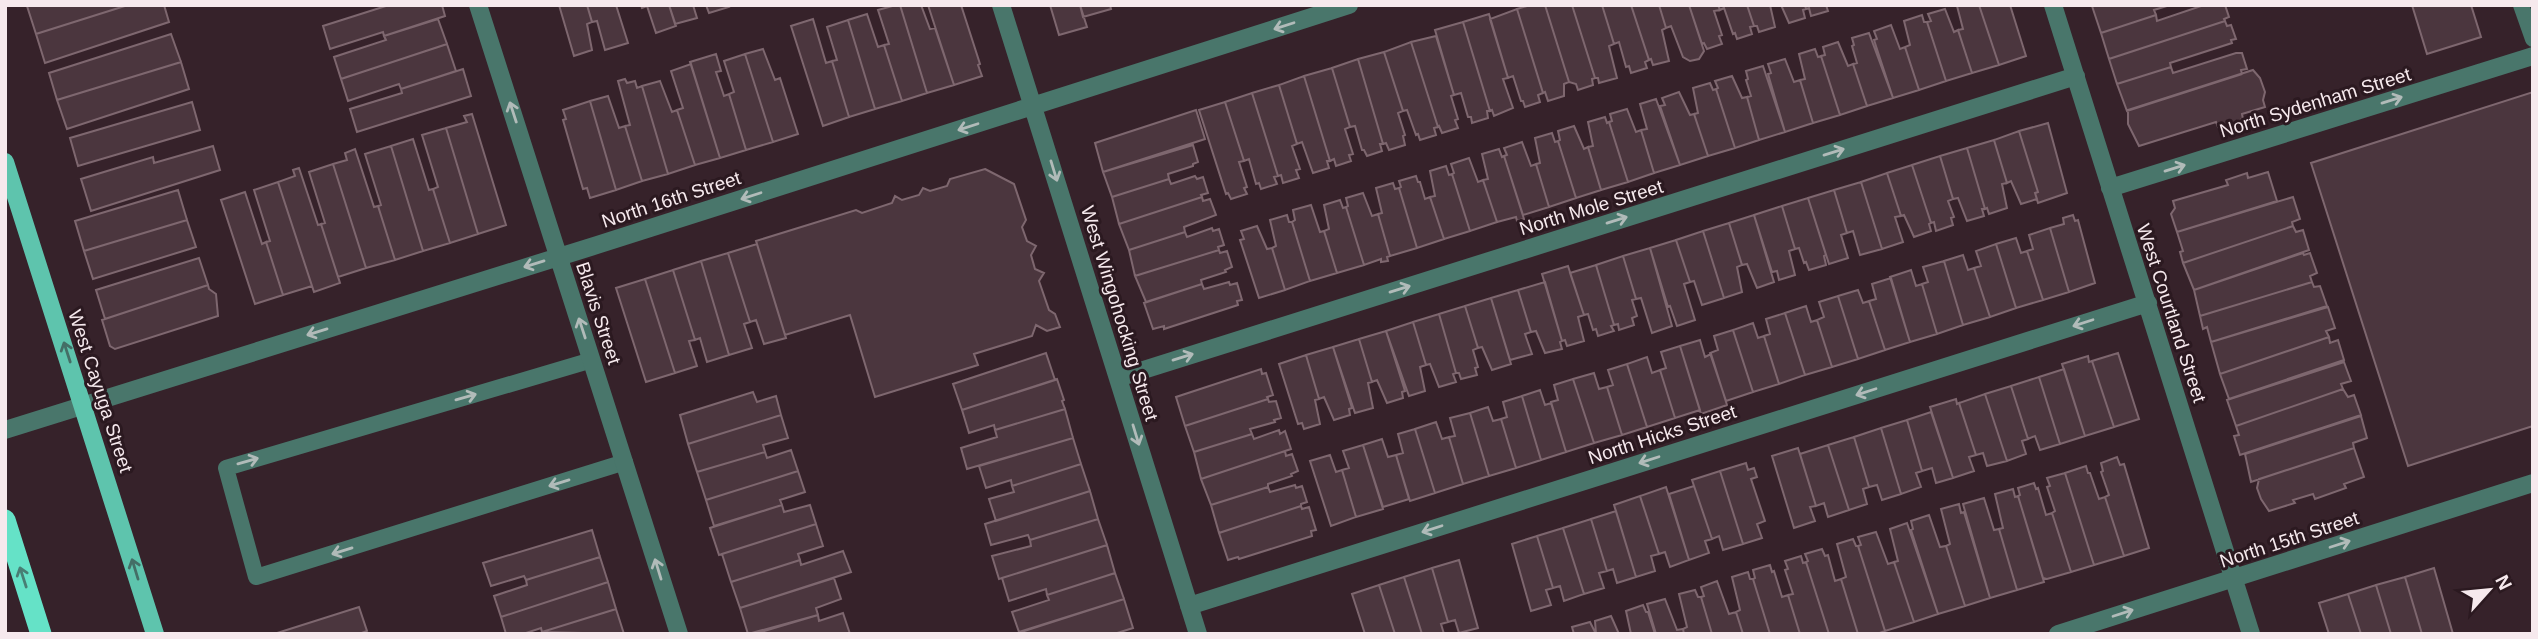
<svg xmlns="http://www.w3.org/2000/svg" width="2538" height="639" viewBox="0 0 2538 639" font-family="Arial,sans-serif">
<rect width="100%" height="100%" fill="#36222a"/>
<path fill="#4b363e" stroke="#7e676f" stroke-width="2" d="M 29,5 L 128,5 L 36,34 L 27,6 Z
M 128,5 L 164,5 L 169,22 L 45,63 L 36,34 Z
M 389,5 L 442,5 L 445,16 L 384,36 L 383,32 L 330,49 L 323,26 Z
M 559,5 L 587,5 L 592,22 L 587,24 L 592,50 L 574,56 Z
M 587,5 L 616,5 L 628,43 L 605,50 L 597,21 L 592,22 Z
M 641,5 L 669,5 L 676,26 L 656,33 L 647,6 L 642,8 Z
M 669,5 L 693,5 L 697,18 L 675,24 Z
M 706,5 L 728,5 L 729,7 L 709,13 Z
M 896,5 L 900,5 L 927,93 L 902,101 L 884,45 L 889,44 L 878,10 Z
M 900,5 L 921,5 L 930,29 L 935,28 L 954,85 L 927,93 Z
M 928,5 L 961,5 L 980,64 L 978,65 L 982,76 L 954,85 Z
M 1050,5 L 1080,5 L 1087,27 L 1059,35 Z
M 1080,5 L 1110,5 L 1111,9 L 1083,17 Z
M 1530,5 L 1545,5 L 1569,82 L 1564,84 L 1564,96 L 1548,101 L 1545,92 L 1543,93 L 1517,9 Z
M 1545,5 L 1572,5 L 1595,78 L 1592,79 L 1593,85 L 1578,90 L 1576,84 L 1569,82 Z
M 1572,5 L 1602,5 L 1614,44 L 1609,46 L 1617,78 L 1599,83 L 1598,78 L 1595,78 Z
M 1602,5 L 1631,5 L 1649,60 L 1645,62 L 1647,68 L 1631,73 L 1629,66 L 1626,67 L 1619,42 L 1614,44 Z
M 1631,5 L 1659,5 L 1666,28 L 1662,30 L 1669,61 L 1653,65 L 1651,59 L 1649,60 Z
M 1659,5 L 1689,5 L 1704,51 L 1699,59 L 1690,61 L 1683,57 L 1671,26 L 1666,28 Z
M 1689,5 L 1718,5 L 1720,10 L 1714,11 L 1722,35 L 1719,36 L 1722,44 L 1707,49 L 1704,43 L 1702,44 Z
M 1718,5 L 1747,5 L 1754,26 L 1750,27 L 1752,34 L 1737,39 L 1735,33 L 1733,34 L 1724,8 L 1720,10 Z
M 1747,5 L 1770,5 L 1775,27 L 1759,32 L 1757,26 L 1754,26 Z
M 1781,5 L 1805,5 L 1806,9 L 1803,10 L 1805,18 L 1789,23 Z
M 1805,5 L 1826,5 L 1828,11 L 1811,16 L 1809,8 L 1806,9 Z
M 1979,5 L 1999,65 L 1972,73 L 1958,30 L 1963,29 L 1957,6 Z
M 1979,5 L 2010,5 L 2026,56 L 1999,65 Z
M 2095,5 L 2170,5 L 2154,10 L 2156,15 L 2101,33 L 2092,6 Z
M 2204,5 L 2225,5 L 2229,17 L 2224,19 L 2225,21 L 2109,59 L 2101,33 L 2156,15 L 2157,21 Z
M 2412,5 L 2471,5 L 2481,37 L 2427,54 Z
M 1517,9 L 1543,93 L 1538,95 L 1540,102 L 1525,107 L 1523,101 L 1521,101 L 1513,76 L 1508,78 L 1490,19 Z
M 1945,9 L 1954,32 L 1958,30 L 1972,73 L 1946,81 L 1927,22 L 1931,21 L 1928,14 Z
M 867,14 L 878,47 L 884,45 L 902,101 L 875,109 L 848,20 Z
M 1489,14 L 1508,78 L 1503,79 L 1513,108 L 1494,116 L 1492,110 L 1490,111 L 1463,22 Z
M 1922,15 L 1924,22 L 1927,22 L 1946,81 L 1919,90 L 1905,47 L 1910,45 L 1904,21 Z
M 438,19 L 447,44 L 341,79 L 334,57 L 386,40 L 384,36 Z
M 813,19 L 826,63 L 832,61 L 849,117 L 823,126 L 791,26 Z
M 848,20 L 875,109 L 849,117 L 832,61 L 837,60 L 827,27 Z
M 2225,21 L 2227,26 L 2231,25 L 2236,39 L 2231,40 L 2232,43 L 2170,63 L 2171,67 L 2117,84 L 2109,59 Z
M 1463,22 L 1490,111 L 1487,111 L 1488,118 L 1472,123 L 1471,117 L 1468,117 L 1461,93 L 1454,95 L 1435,30 Z
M 1891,25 L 1900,49 L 1905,47 L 1919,90 L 1893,98 L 1874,40 L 1877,39 L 1874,31 Z
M 1869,33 L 1893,98 L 1867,106 L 1853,64 L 1857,63 L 1852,46 L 1854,45 L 1852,38 Z
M 171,34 L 181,62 L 57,100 L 49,73 Z
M 1436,36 L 1454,95 L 1451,96 L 1458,119 L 1455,120 L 1458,128 L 1442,133 L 1439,126 L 1438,127 L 1411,42 Z
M 1411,42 L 1438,127 L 1434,128 L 1436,135 L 1420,140 L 1418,134 L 1416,135 L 1407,110 L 1403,111 L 1384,52 Z
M 1838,42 L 1848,66 L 1853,64 L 1867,106 L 1840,115 L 1821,56 L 1825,55 L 1823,47 Z
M 447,44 L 456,71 L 401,89 L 399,84 L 348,101 L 341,79 Z
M 763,49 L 775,80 L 780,78 L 798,134 L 773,142 L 745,54 Z
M 1815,49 L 1818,57 L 1821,56 L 1840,115 L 1813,123 L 1800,80 L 1805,79 L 1799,54 Z
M 1384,52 L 1403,111 L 1398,113 L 1405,135 L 1403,136 L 1405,145 L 1389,150 L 1386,143 L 1383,144 L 1358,59 Z
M 2236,53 L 2242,53 L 2247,69 L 2241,70 L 2242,74 L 2127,111 L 2117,84 L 2171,67 L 2173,73 Z
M 716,54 L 721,71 L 716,72 L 724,96 L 729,94 L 746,150 L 720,158 L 690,62 Z
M 745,54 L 773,142 L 746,150 L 729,94 L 734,92 L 724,61 Z
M 1358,59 L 1383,144 L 1380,144 L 1382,151 L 1367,156 L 1364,150 L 1362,150 L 1355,126 L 1350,127 L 1332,68 Z
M 1785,59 L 1794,82 L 1800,80 L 1813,123 L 1785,132 L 1768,74 L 1771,73 L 1768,64 Z
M 181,62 L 189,89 L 67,129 L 57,100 Z
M 691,64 L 720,158 L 695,165 L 677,110 L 683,108 L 671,71 Z
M 1763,66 L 1785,132 L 1759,140 L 1747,97 L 1751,96 L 1746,80 L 1748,79 L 1746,71 Z
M 1332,68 L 1350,127 L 1345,129 L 1353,154 L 1349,155 L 1351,161 L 1336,166 L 1334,159 L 1330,161 L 1304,76 Z
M 463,69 L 471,96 L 357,132 L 350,109 L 402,93 L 401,89 Z
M 2253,70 L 2260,78 L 2265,92 L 2263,100 L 2265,107 L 2242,114 L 2243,119 L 2218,127 L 2216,122 L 2139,146 L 2128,124 L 2128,110 Z
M 1304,76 L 1330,161 L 1327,161 L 1329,168 L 1313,173 L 1302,142 L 1297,144 L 1279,85 Z
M 1732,76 L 1742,98 L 1747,97 L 1759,140 L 1735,148 L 1716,89 L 1718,88 L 1715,81 Z
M 625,79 L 627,83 L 635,81 L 637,88 L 642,86 L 668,174 L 642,181 L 625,126 L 630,125 L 618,81 Z
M 660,81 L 672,112 L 677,110 L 695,165 L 668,174 L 642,86 Z
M 1710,83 L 1713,90 L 1716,89 L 1735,148 L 1708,156 L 1694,114 L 1698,113 L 1693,88 Z
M 1279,85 L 1297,144 L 1292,146 L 1300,169 L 1296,170 L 1299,178 L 1283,183 L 1281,175 L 1278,176 L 1252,93 Z
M 1679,92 L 1690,115 L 1694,114 L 1708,156 L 1680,165 L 1660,106 L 1665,105 L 1662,98 Z
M 2533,92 L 2533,426 L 2408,466 L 2311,163 Z
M 1252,93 L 1278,176 L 1274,177 L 1277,184 L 1261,189 L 1259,183 L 1256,184 L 1249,159 L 1244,161 L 1225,102 Z
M 608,96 L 619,128 L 625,126 L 642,181 L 616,190 L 590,101 Z
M 1656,99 L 1680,165 L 1654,173 L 1641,130 L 1647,129 L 1640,104 Z
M 590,101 L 616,190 L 590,198 L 587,188 L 583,189 L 563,120 L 566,119 L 563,110 Z
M 192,102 L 200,130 L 78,166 L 70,138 Z
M 1225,102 L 1244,161 L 1239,162 L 1247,187 L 1244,188 L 1247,194 L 1231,199 L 1228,193 L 1226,194 L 1199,110 Z
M 1627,109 L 1636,132 L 1641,130 L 1654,173 L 1628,182 L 1609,122 L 1612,121 L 1610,114 Z
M 1196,110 L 1205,139 L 1103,172 L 1095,143 Z
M 472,114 L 506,225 L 478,234 L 446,128 L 467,122 L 464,116 Z
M 1605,117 L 1607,123 L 1609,122 L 1628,182 L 1601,190 L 1588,147 L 1593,146 L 1588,122 Z
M 2048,123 L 2067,193 L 2038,203 L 2035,193 L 2038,192 L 2019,131 Z
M 1574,126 L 1584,149 L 1588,147 L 1601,190 L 1576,198 L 1558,141 L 1560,140 L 1558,131 Z
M 446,128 L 478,234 L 450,243 L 433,189 L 438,187 L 422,135 Z
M 2019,131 L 2038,192 L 2035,193 L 2037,199 L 2021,204 L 2011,181 L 2007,183 L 1994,140 Z
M 1552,133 L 1555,142 L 1558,141 L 1576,198 L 1549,207 L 1536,164 L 1540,163 L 1535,138 Z
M 413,139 L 429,190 L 433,189 L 450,243 L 423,251 L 391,146 Z
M 1994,140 L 2007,183 L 2002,184 L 2007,208 L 1989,214 L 1987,208 L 1985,209 L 1967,148 Z
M 1522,142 L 1531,166 L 1536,164 L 1549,207 L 1523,215 L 1504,156 L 1507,155 L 1504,148 Z
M 1193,145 L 1198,162 L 1193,164 L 1193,166 L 1168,174 L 1169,179 L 1112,197 L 1103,172 Z
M 213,146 L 220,170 L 91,211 L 81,179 L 153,157 L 154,163 Z
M 391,146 L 423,251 L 395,260 L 378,206 L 381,205 L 365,154 Z
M 1967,148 L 1985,209 L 1982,209 L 1984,216 L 1967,221 L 1958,198 L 1953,199 L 1940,156 Z
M 355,149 L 374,207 L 378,206 L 395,260 L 366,268 L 333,164 L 347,160 L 345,153 Z
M 1499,149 L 1502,157 L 1504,156 L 1524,219 L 1517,221 L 1516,217 L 1497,222 L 1483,180 L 1488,179 L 1482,154 Z
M 1940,156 L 1953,199 L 1948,201 L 1954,217 L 1951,218 L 1953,225 L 1936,231 L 1934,222 L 1931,223 L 1912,165 Z
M 1469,158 L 1478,182 L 1483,180 L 1497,222 L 1470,231 L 1452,174 L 1454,173 L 1451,164 Z
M 333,164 L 366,268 L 338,277 L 321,224 L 325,223 L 309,172 Z
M 1912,165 L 1931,223 L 1929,224 L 1931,231 L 1914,237 L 1904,215 L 1901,216 L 1887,173 Z
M 1446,166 L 1449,175 L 1452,174 L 1470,231 L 1444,239 L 1430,197 L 1435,196 L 1430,171 Z
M 299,168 L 318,225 L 321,224 L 340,283 L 314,292 L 278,182 L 295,176 L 293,170 Z
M 985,169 L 1014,184 L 1026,220 L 1022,227 L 1027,241 L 1036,246 L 1031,255 L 1035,269 L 1044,273 L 1039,281 L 1049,310 L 1055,314 L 1060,327 L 1047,331 L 1036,325 L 1032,336 L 974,354 L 978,365 L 875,397 L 850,315 L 785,335 L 756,241 L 856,210 L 862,213 L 892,203 L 895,196 L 902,200 L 919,195 L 923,188 L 930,191 L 947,186 L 950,179 Z
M 2268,172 L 2277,201 L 2177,232 L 2171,214 L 2175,208 L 2173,201 L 2228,185 L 2226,180 L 2247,173 L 2248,178 Z
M 1887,173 L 1901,216 L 1895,217 L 1903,242 L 1882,249 L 1861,182 Z
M 1195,176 L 1197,179 L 1203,177 L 1208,193 L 1201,195 L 1202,197 L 1119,224 L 1112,197 L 1169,179 L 1171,184 Z
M 1416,176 L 1418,182 L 1420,182 L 1425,199 L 1430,197 L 1444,239 L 1417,248 L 1399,188 L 1401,187 L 1399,181 Z
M 278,182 L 312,286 L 283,295 L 266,242 L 270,241 L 254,190 Z
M 1861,182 L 1882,249 L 1860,255 L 1853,231 L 1847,233 L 1834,190 Z
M 1393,183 L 1395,189 L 1399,188 L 1417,248 L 1390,256 L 1378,214 L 1382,213 L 1376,188 Z
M 178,190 L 187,220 L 84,251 L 75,221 Z
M 1834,190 L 1847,233 L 1841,235 L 1848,258 L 1829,264 L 1808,198 Z
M 245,192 L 262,244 L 266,242 L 283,295 L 255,304 L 221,200 Z
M 1363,193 L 1372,216 L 1378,214 L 1390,256 L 1387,257 L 1388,261 L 1381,262 L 1381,259 L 1364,265 L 1346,207 L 1348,206 L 1346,198 Z
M 1202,197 L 1203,201 L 1210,199 L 1216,215 L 1184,227 L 1185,232 L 1129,250 L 1119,224 Z
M 2293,197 L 2300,219 L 2292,222 L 2293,226 L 2183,263 L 2180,252 L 2183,251 L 2177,232 Z
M 1808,198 L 1826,255 L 1824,256 L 1826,265 L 1809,270 L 1806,262 L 1804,263 L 1799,248 L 1795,249 L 1782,206 Z
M 1340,200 L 1343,208 L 1346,207 L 1364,265 L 1337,273 L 1324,231 L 1329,229 L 1324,205 Z
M 1311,205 L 1320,232 L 1324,231 L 1337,273 L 1310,281 L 1292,222 L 1295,220 L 1293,210 Z
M 1782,206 L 1795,249 L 1789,251 L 1795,275 L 1779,280 L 1777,271 L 1772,272 L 1754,215 Z
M 1287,215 L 1289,222 L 1292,222 L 1310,281 L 1285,290 L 1272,248 L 1276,246 L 1270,220 Z
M 1754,215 L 1774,282 L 1757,288 L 1747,264 L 1742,265 L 1729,223 Z
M 2073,215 L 2075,221 L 2078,220 L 2095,283 L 2069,292 L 2050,228 L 2064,224 L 2063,218 Z
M 187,220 L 196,247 L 93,279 L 84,251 Z
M 1729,223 L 1742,265 L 1737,267 L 1742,292 L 1724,298 L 1703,231 Z
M 1257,226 L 1267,249 L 1272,248 L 1285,290 L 1259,298 L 1240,240 L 1244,239 L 1241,231 Z
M 2293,226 L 2296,232 L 2303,230 L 2309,250 L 2194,290 L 2183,263 Z
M 1212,228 L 1213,231 L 1219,229 L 1224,245 L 1218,247 L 1219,250 L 1135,276 L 1129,250 L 1185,232 L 1187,237 Z
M 2050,228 L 2069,292 L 2043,300 L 2027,251 L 2033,249 L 2029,235 Z
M 1703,231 L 1724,298 L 1702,305 L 1694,281 L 1690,282 L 1676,240 Z
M 2016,238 L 2021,253 L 2027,251 L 2043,300 L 2016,308 L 1996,244 Z
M 1676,240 L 1690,282 L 1684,284 L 1695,320 L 1677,326 L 1670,306 L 1668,307 L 1650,248 Z
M 757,244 L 786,338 L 764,344 L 756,320 L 750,322 L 728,253 Z
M 1996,244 L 2016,308 L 1990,317 L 1974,268 L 1981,266 L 1976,251 Z
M 1650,248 L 1672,326 L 1652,333 L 1641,298 L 1636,299 L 1623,256 Z
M 1219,250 L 1220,253 L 1227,251 L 1232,267 L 1225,270 L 1226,272 L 1201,280 L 1202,284 L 1146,302 L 1135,276 Z
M 728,253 L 750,322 L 744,324 L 752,348 L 729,355 L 701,261 Z
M 2303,253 L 2304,255 L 2310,253 L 2317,273 L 2310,276 L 2312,282 L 2200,316 L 2194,290 Z
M 1963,255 L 1968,270 L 1974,268 L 1990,317 L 1963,325 L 1944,261 Z
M 1623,256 L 1636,299 L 1632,300 L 1637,316 L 1632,318 L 1634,325 L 1619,330 L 1618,324 L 1614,325 L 1596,265 Z
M 199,258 L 208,285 L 105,319 L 96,290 Z
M 701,261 L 729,355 L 707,362 L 700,338 L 695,340 L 673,270 Z
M 1944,261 L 1963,325 L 1937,334 L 1922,284 L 1928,282 L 1923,267 Z
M 1596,265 L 1614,325 L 1611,326 L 1614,331 L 1598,336 L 1596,329 L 1593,330 L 1588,314 L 1584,315 L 1570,273 Z
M 1568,266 L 1584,315 L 1578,317 L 1584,341 L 1567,346 L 1565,340 L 1562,341 L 1542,274 Z
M 673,270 L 695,340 L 689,341 L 697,366 L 675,373 L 645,279 Z
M 1911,270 L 1916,286 L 1922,284 L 1937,334 L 1910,342 L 1890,277 Z
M 1891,278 L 1910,342 L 1885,350 L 1869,301 L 1876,299 L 1872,284 Z
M 645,279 L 675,373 L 646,382 L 616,288 Z
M 1229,282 L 1230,285 L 1237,283 L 1242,300 L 1237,301 L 1238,305 L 1164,329 L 1164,326 L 1153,329 L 1144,303 L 1202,284 L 1204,289 Z
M 1545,282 L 1562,341 L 1560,342 L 1562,349 L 1545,353 L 1536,331 L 1531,332 L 1518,290 Z
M 2312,282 L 2314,287 L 2320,286 L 2327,306 L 2211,342 L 2207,327 L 2203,329 L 2200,316 Z
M 208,285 L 209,289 L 216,294 L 218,316 L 115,349 L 110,346 L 102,320 Z
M 1518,290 L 1531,332 L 1525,334 L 1532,354 L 1510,360 L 1491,298 Z
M 1858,290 L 1863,303 L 1869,301 L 1885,350 L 1858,359 L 1838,296 Z
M 1838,296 L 1858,359 L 1832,367 L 1817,320 L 1824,317 L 1819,302 Z
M 1491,298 L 1511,364 L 1492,370 L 1482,347 L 1478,348 L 1465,306 Z
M 1465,306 L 1478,348 L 1473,350 L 1478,367 L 1475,368 L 1477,375 L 1461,379 L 1459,373 L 1456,373 L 1439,314 Z
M 1806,306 L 1811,322 L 1817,320 L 1832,367 L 1805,375 L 1785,313 Z
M 2328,307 L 2335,328 L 2326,331 L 2329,337 L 2220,374 L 2211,342 Z
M 1785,313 L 1805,375 L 1779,384 L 1764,336 L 1770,334 L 1766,319 Z
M 1439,314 L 1456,373 L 1453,374 L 1456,382 L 1439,387 L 1430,364 L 1426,365 L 1413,322 Z
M 1413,322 L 1426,365 L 1420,367 L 1425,391 L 1409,396 L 1386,331 Z
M 1753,323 L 1758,338 L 1764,336 L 1779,384 L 1753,392 L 1733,330 Z
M 1733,330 L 1753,392 L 1726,401 L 1710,353 L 1718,350 L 1714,336 Z
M 1386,331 L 1405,391 L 1402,392 L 1403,398 L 1387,403 L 1377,380 L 1372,382 L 1359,339 Z
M 2329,337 L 2330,343 L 2338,340 L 2344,360 L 2229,399 L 2220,374 Z
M 1359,339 L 1372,382 L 1368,383 L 1373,408 L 1355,413 L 1333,347 Z
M 1700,340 L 1705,357 L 1711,354 L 1727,405 L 1701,414 L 1680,346 Z
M 1680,346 L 1700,410 L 1675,418 L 1660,370 L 1666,368 L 1661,352 Z
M 1333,347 L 1352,408 L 1349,409 L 1350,415 L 1334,420 L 1324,397 L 1319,399 L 1306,355 Z
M 1046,353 L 1055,380 L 962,410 L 953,384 Z
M 2118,353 L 2139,419 L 2114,427 L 2092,361 Z
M 1306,355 L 1319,399 L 1315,400 L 1320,424 L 1304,429 L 1302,423 L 1298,424 L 1279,364 Z
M 2088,356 L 2089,362 L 2092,361 L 2114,427 L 2085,436 L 2062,364 Z
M 1647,357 L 1652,373 L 1660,370 L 1675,418 L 1647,427 L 1627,364 Z
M 2344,362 L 2351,381 L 2341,384 L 2343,389 L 2236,426 L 2227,400 Z
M 1627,364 L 1647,427 L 1622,435 L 1607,387 L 1613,385 L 1608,370 Z
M 1261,369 L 1262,374 L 1266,373 L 1273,395 L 1267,397 L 1268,399 L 1185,426 L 1176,397 Z
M 2064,369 L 2085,436 L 2060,444 L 2039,377 Z
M 1594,373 L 1599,389 L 1607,387 L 1622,435 L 1594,443 L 1573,379 Z
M 2039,377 L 2060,444 L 2040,450 L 2035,436 L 2028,439 L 2011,386 Z
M 1057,379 L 1064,400 L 1062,401 L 1065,409 L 995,430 L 994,425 L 969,433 L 962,410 Z
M 1573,379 L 1594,443 L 1566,452 L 1551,402 L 1558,400 L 1554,385 Z
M 2011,386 L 2028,439 L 2022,441 L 2026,454 L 2007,461 L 1985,394 Z
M 2343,389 L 2348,397 L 2354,395 L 2361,415 L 2240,455 L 2234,436 L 2239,435 L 2236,426 Z
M 1540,390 L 1545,405 L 1551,403 L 1566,452 L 1541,460 L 1522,396 Z
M 753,392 L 757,402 L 776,396 L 781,415 L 688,444 L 680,415 Z
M 1985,394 L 2007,461 L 1987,466 L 1983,453 L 1976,455 L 1959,403 Z
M 1522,396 L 1541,460 L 1516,468 L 1501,419 L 1507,417 L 1503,402 Z
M 1268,399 L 1269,402 L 1276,401 L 1281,418 L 1274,420 L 1275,422 L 1250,429 L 1252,434 L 1194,452 L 1185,426 Z
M 1956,399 L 1957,404 L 1959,403 L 1976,455 L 1969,457 L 1974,471 L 1953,478 L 1930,407 Z
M 1488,407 L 1493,421 L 1501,419 L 1516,468 L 1489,476 L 1470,413 Z
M 1065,409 L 1073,438 L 967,469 L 961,448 L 997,437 L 995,430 Z
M 1931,412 L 1953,478 L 1936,483 L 1932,468 L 1922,471 L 1907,420 Z
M 1470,413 L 1489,476 L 1463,484 L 1449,437 L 1455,436 L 1450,418 Z
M 781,415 L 788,438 L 763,445 L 765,452 L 697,472 L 688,444 Z
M 2361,416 L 2367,438 L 2353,443 L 2354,448 L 2251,482 L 2245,454 Z
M 1907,420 L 1922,471 L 1916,473 L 1921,487 L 1901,494 L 1881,428 Z
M 1436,422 L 1442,439 L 1449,437 L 1463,484 L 1435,493 L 1415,429 Z
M 1881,428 L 1901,494 L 1882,500 L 1877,485 L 1869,487 L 1854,437 Z
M 1415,429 L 1435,493 L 1410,501 L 1396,455 L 1403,453 L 1398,434 Z
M 1279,430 L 1280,434 L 1285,431 L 1291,449 L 1201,479 L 1194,452 L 1252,434 L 1254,439 Z
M 1854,437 L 1869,487 L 1863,489 L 1867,504 L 1849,510 L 1828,445 Z
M 1073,438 L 1081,464 L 1012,486 L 1011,480 L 986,488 L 979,466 Z
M 1382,439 L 1388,457 L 1396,455 L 1409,499 L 1383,507 L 1363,445 Z
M 1363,445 L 1383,509 L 1356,517 L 1342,470 L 1349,468 L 1343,451 Z
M 1828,445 L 1849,510 L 1828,517 L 1824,503 L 1816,506 L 1800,454 Z
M 1798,448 L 1816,506 L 1810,507 L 1815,521 L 1794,528 L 1772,456 Z
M 2354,448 L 2364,477 L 2344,484 L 2346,488 L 2315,499 L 2313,494 L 2293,500 L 2295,503 L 2269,511 L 2261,499 L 2257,488 L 2259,479 Z
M 791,450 L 798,471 L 706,500 L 697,472 L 765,452 L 767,458 Z
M 1285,451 L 1286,456 L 1292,454 L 1298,471 L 1291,474 L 1292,476 L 1268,484 L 1268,487 L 1211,505 L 1201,479 Z
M 1330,455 L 1336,472 L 1342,470 L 1356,517 L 1331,526 L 1310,461 Z
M 2117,457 L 2120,465 L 2124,464 L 2149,548 L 2124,556 L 2105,497 L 2109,495 L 2101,472 L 2103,471 L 2101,463 Z
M 1746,463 L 1748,470 L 1754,468 L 1757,477 L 1751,479 L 1765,521 L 1757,524 L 1762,538 L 1743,544 L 1720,471 Z
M 1081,464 L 1090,491 L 996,521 L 989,499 L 1014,492 L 1012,486 Z
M 2086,466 L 2088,473 L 2090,473 L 2099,499 L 2105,497 L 2124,556 L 2094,565 L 2065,473 Z
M 798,471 L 805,492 L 780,500 L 782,505 L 714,526 L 706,500 Z
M 1720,471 L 1743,544 L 1723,550 L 1719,536 L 1712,539 L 1692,480 Z
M 2065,473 L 2094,565 L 2071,572 L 2052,513 L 2055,511 L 2047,487 L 2050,486 L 2047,478 Z
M 2034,483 L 2036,489 L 2038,488 L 2046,515 L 2052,513 L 2071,572 L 2047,579 L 2043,578 L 2018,496 L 2020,495 L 2018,488 Z
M 1295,485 L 1296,488 L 1302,486 L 1307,502 L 1301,504 L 1301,506 L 1219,533 L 1211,505 L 1268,487 L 1270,492 Z
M 1694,486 L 1712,539 L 1705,541 L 1709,553 L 1689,560 L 1669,494 Z
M 1666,487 L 1689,560 L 1670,567 L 1665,552 L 1659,554 L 1640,496 Z
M 2013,489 L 2015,497 L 2018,496 L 2044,582 L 2017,590 L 1999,529 L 2003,528 L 1995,494 Z
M 1090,491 L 1098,519 L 1030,540 L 1028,535 L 991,545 L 985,524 Z
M 1640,496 L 1659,554 L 1651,556 L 1655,571 L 1636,577 L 1614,505 Z
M 1984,498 L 1994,530 L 1999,529 L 2017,590 L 1990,598 L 1963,504 Z
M 1959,504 L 1961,513 L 1964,512 L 1990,598 L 1965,606 L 1946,546 L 1950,544 L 1941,509 Z
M 782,505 L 784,512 L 810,505 L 816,524 L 719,555 L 710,528 Z
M 1301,506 L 1302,509 L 1309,507 L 1316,530 L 1311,531 L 1312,536 L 1239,559 L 1238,557 L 1228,560 L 1219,533 Z
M 1616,511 L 1636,577 L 1617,583 L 1613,569 L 1607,571 L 1591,519 Z
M 1929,515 L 1940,547 L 1946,546 L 1965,606 L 1938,614 L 1911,530 L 1913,529 L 1911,521 Z
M 1098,519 L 1107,545 L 999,579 L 992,556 L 1031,546 L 1030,540 Z
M 1591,519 L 1607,571 L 1599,573 L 1604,588 L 1584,594 L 1563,528 Z
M 1907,523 L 1938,614 L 1914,622 L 1894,562 L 1898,561 L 1890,529 Z
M 816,524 L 823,546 L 798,554 L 800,560 L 731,582 L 722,554 Z
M 1563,528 L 1584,594 L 1564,601 L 1560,586 L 1553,588 L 1537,536 Z
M 592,530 L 600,557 L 526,580 L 524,576 L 491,586 L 483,563 Z
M 1876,532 L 1888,564 L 1894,562 L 1914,622 L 1885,631 L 1858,546 L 1861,545 L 1858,537 Z
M 1537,536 L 1553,588 L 1546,590 L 1551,605 L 1531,611 L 1512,544 Z
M 1853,539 L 1856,546 L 1858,546 L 1885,631 L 1877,634 L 1858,634 L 1841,579 L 1846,577 L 1837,544 Z
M 1107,545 L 1115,573 L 1047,595 L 1046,589 L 1009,601 L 1002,578 Z
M 1822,549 L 1825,556 L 1828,555 L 1835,581 L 1841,579 L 1858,634 L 1829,634 L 1806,562 L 1808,561 L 1805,554 Z
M 843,551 L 851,572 L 740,608 L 731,582 L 800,560 L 801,565 Z
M 1801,556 L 1803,563 L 1806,562 L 1829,634 L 1800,634 L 1788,595 L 1793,594 L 1785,570 L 1788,569 L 1785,561 Z
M 600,557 L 608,582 L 501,617 L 494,596 L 527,585 L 526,580 Z
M 1459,560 L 1478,628 L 1459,633 L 1455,620 L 1448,622 L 1432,568 Z
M 1770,565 L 1772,572 L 1774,571 L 1782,597 L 1788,595 L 1800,634 L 1770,634 L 1753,579 L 1755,578 L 1753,570 Z
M 1432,568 L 1448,622 L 1441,624 L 1444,634 L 1422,634 L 1404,577 Z
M 2434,568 L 2453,634 L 2422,634 L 2405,577 Z
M 1748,572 L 1750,579 L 1753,579 L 1770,634 L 1743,634 L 1736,612 L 1740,610 L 1732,577 Z
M 1115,573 L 1124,599 L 1019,632 L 1012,612 L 1049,600 L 1047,595 Z
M 1404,577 L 1422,634 L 1395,634 L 1379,585 Z
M 2405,577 L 2422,634 L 2391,634 L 2376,585 Z
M 834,578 L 841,599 L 816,608 L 818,615 L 748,634 L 740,608 Z
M 1717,581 L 1729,614 L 1736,612 L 1743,634 L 1712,634 L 1701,597 L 1704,596 L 1701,587 Z
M 608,582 L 616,609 L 542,632 L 541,628 L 523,634 L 506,634 L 501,617 Z
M 1379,585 L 1395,634 L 1365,634 L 1352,594 Z
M 2376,585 L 2391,634 L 2361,634 L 2348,594 Z
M 1695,590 L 1698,597 L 1701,597 L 1712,634 L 1684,634 L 1683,629 L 1687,627 L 1679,594 Z
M 2348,594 L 2361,634 L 2329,634 L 2319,603 Z
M 1124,599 L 1133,628 L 1114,634 L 1015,634 Z
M 1665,599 L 1677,630 L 1683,629 L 1684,634 L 1656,634 L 1647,604 Z
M 1643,605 L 1646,612 L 1648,612 L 1655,634 L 1631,634 L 1626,611 Z
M 359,607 L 367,631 L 359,634 L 274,634 Z
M 616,609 L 624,634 L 542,632 Z
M 843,613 L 850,634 L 754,634 L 818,615 L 819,621 Z
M 1611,616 L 1619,634 L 1596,634 L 1595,621 Z
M 1590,622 L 1596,634 L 1574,634 L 1572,627 Z"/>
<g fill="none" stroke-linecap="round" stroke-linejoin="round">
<path stroke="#49766b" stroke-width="16" d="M 2521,5 L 2533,39
M 592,360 L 226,468 L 256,577 L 625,462"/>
<path stroke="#49766b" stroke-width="18" d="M 478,5 L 679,634
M 1001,5 L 1198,634
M 2053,5 L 2251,634
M 2110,188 L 2533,56
M 1118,378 L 2076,76
M 5,430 L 597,245 L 1349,5
M 1189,606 L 2148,303
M 2058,634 L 2533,483"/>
<path stroke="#5ec4ad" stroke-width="18" d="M 5,162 L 155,634"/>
<path stroke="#65e2c7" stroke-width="21" d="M 5,520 L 41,634"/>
</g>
<defs><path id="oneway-shaft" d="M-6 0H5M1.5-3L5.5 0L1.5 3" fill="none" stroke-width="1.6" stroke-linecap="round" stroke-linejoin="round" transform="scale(1.75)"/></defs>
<g stroke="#b1bbb9">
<use href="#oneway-shaft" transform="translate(1284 26) rotate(162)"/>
<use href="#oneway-shaft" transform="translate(2392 100) rotate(-17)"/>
<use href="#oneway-shaft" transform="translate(513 112) rotate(-108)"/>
<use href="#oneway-shaft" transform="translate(968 127) rotate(162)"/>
<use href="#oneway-shaft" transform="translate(1834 152) rotate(-17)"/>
<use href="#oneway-shaft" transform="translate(2175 168) rotate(-17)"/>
<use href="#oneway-shaft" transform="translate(1054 171) rotate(73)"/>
<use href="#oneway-shaft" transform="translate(751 196) rotate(162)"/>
<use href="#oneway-shaft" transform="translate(1617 220) rotate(-17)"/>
<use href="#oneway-shaft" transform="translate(534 264) rotate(163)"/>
<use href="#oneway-shaft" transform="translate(1400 289) rotate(-17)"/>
<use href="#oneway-shaft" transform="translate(2083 323) rotate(162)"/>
<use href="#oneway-shaft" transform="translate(582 328) rotate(-108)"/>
<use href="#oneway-shaft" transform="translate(317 332) rotate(163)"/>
<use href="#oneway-shaft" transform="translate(1183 357) rotate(-17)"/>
<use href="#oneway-shaft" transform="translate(1866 392) rotate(162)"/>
<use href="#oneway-shaft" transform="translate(466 397) rotate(-16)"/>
<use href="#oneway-shaft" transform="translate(1136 435) rotate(73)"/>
<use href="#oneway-shaft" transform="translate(1649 460) rotate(162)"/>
<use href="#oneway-shaft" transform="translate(248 461) rotate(-16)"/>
<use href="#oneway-shaft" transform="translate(559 483) rotate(163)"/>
<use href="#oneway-shaft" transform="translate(1432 529) rotate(162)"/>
<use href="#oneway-shaft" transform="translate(2340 544) rotate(-18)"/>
<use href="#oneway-shaft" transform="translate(342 551) rotate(163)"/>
<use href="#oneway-shaft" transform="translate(658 569) rotate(-107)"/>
<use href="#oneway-shaft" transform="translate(2123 613) rotate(-18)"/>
</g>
<g stroke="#446e66">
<use href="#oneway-shaft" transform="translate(67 352) rotate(-108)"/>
<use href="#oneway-shaft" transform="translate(135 569) rotate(-107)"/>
</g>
<use stroke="#487e74" href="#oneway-shaft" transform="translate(23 577) rotate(-108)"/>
<g text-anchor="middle" stroke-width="6" stroke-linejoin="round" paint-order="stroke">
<g font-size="19" fill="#f6e9ed" stroke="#2b1920">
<text transform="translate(2315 102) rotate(-17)" y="7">North Sydenham Street</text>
<text transform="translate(671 199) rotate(-18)" y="7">North 16th Street</text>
<text transform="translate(1591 207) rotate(-17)" y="7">North Mole Street</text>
<text transform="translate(599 313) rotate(72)" y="7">Blavis Street</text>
<text transform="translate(1120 313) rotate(73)" y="7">West Wingohocking Street</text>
<text transform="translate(2172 313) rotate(72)" y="7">West Courtland Street</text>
<text transform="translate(101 391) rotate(72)" y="7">West Cayuga Street</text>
<text transform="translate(1662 434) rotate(-18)" y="7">North Hicks Street</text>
<text transform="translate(2289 539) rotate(-18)" y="7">North 15th Street</text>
</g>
</g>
<rect width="2538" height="639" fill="none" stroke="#f6e9ed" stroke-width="14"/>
<g transform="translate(2489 590) rotate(63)" stroke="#2b1920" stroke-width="5" paint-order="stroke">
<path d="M0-5L12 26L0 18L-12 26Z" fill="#f6e9ed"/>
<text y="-10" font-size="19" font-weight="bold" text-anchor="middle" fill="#f6e9ed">N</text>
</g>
</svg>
